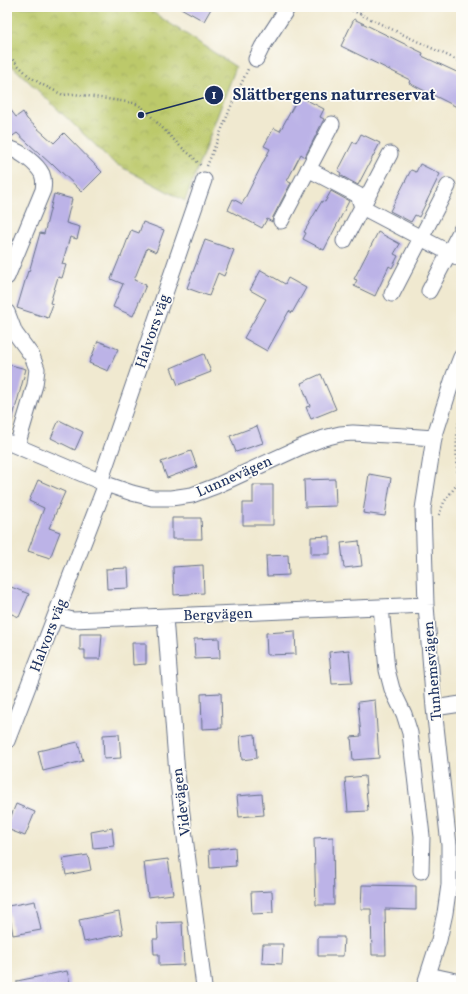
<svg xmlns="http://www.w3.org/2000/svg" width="468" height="994" viewBox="0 0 468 994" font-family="Vollkorn,serif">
<defs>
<pattern id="park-crowns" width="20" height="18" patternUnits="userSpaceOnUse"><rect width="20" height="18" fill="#bcc96b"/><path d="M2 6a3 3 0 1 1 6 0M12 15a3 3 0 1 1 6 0" fill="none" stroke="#a1ad5f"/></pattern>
</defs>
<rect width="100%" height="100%" fill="#fdfcf7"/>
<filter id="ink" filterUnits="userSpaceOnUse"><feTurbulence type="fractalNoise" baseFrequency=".025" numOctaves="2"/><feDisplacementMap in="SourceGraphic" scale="8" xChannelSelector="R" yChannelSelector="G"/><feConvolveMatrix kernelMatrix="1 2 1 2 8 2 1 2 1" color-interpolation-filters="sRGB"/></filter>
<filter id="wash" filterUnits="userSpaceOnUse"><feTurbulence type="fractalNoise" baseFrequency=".012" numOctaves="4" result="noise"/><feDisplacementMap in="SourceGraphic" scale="16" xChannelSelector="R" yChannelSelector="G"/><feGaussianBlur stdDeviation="0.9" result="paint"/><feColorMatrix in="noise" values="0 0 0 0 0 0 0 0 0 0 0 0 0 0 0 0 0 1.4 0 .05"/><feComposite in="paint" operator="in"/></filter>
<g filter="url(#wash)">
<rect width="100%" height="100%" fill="#f0e9d0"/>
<path fill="url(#park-crowns)" stroke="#6c7c64" d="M 7,7 L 145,7 L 236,67 L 185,201 L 114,163 L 7,61 Z"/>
<g id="blocks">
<path fill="#bcb3e7" d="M 179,7 L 212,7 L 204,21 Z
M 354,19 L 423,53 L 422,56 L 461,74 L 461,109 L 409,83 L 410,80 L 341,46 Z
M 299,96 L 324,109 L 320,117 L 324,119 L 305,157 L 301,154 L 287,181 L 291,183 L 273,217 L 272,222 L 267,219 L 262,228 L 228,210 L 233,199 L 242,204 L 270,149 L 264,146 L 274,128 L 280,131 Z
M 7,105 L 16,117 L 23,112 L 27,119 L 54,143 L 64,133 L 102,172 L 82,192 L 53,164 L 52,165 L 17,133 L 7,140 Z
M 361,134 L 380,143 L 358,185 L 340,175 L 341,173 L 338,171 L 353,142 L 356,144 Z
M 420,164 L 440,174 L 419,217 L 415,215 L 411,222 L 390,211 L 411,170 L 416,172 Z
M 331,191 L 349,201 L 324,250 L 303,239 L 306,233 L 304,232 L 322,201 L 325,202 Z
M 54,194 L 72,199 L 66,223 L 80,227 L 77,239 L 70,237 L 62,264 L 66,265 L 62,278 L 58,277 L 50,303 L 53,304 L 48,318 L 17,308 L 28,271 L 29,272 L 40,233 L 44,234 Z
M 143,222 L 164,230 L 156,252 L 147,248 L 134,280 L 146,285 L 133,316 L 113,307 L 123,284 L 111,279 L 120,257 L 121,257 L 131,230 L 139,233 Z
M 378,232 L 400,244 L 394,254 L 398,256 L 392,268 L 389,266 L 375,296 L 354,286 L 357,280 L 354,279 Z
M 205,240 L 234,250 L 224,276 L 218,273 L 209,296 L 187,288 Z
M 261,270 L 285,284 L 288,278 L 306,288 L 292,313 L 289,311 L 267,351 L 244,338 L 266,299 L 250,290 Z
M 98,341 L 118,349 L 108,371 L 89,363 Z
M 204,354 L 211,372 L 178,385 L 171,368 Z
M 7,364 L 26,369 L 11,424 L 7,423 Z
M 321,374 L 336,409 L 311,419 L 306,407 L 310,406 L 301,383 Z
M 59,420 L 83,432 L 75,450 L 51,438 Z
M 257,426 L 263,443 L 236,452 L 230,436 Z
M 191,451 L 197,467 L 167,478 L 161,462 Z
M 369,474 L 391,478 L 385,516 L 363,513 Z
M 335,479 L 336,506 L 305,507 L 304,480 Z
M 38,480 L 65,492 L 49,528 L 60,532 L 50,558 L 28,551 L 44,508 L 29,501 Z
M 253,485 L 273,485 L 273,525 L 243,525 L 243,503 L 253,503 Z
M 172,518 L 201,518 L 202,539 L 172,539 Z
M 330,536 L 330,554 L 311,554 L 311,537 Z
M 359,541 L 362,566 L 344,568 L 341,543 Z
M 288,555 L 289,575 L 267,576 L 266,556 Z
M 203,565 L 204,593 L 174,595 L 173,567 Z
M 128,568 L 129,588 L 107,589 L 106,569 Z
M 11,587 L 29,594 L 19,617 L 7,612 L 7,597 Z
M 295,631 L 296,654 L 267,655 L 266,633 Z
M 80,634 L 102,634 L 100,659 L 85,659 L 85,650 L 80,650 Z
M 219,638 L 220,658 L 195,659 L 194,639 Z
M 132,643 L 146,643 L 146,664 L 133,665 Z
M 349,650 L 352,683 L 332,684 L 329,652 Z
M 221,693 L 222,728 L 202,729 L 201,694 Z
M 375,700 L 379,758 L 353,760 L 351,737 L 361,736 L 358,702 Z
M 119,734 L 121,758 L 104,759 L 103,735 Z
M 255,734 L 257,758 L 242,760 L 240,736 Z
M 78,742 L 83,761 L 43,771 L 38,751 Z
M 365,776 L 368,811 L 348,812 L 345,778 Z
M 262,794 L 264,815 L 239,817 L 237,796 Z
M 16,804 L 35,812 L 25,836 L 7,829 L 7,826 Z
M 112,828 L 114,846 L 93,848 L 91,832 Z
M 333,837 L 334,905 L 316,905 L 314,838 Z
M 235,847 L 236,866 L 210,868 L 209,850 Z
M 88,855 L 91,870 L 66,875 L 63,859 Z
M 168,859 L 173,894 L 148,897 L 144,862 Z
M 362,885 L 416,886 L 416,910 L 385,909 L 386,955 L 372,955 L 371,909 L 361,909 Z
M 272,891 L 273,913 L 252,914 L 251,892 Z
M 35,901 L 41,930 L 13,935 L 8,906 Z
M 119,912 L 123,934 L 84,942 L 79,920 Z
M 182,922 L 184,965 L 159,966 L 159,954 L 154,954 L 153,939 L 158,939 L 157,923 Z
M 318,937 L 344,937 L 343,956 L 318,956 Z
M 263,944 L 283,944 L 282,964 L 262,963 Z
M 67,971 L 71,987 L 17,987 L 17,981 Z"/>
</g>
</g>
<g filter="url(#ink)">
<use href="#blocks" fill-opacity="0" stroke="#667086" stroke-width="1"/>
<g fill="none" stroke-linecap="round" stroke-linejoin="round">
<defs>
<path id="minor" d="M 256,59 L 262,47 L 288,7
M 7,150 L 11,149 C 21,152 37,164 42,174 C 44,179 44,184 43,190 L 7,277
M 308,169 L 358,195 L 362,207 L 461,259
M 281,221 L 332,124
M 344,241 L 390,154
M 429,291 L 461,230
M 392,294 L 448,186
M 7,312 L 15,333 L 32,356 L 37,369 L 35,385 L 17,446
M 7,442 L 106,484 L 132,493 L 152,498 L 171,498 L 192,495 L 216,486 L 303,446 L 324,438 L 340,434 L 353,433 L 405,436 L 434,438
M 100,482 L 204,180
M 381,607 L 387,670 L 392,689 L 404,714 L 410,733 L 422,836 L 421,871
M 56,616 L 73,620 L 426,605
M 165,617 L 177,774 L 204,987
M 434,708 L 461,704
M 7,741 L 106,484
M 428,975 L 461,982
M 424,987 L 439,940 L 445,913 L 449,885 L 449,845 L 434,708 L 426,605 L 423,509 L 434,438 L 454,375 L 461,357"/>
</defs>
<use href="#minor" stroke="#667086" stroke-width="17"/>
<path stroke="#667086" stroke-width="2.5" stroke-dasharray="1 3" stroke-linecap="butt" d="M 345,7 L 461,62
M 360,14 L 363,7
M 7,54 L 29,76 L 41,84 L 63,95 L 74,94 L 134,103 L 142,107 L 180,146 L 193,157 L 201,166
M 207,166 L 232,104 L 248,69
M 461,411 C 455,433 455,470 461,493
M 439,515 L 444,502 L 458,483"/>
<use href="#minor" stroke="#fff" stroke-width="15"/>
</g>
</g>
<g text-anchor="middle" stroke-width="3.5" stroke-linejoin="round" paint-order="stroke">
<g font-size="15" fill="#1b2f5e" stroke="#fdfcf7">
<text transform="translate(152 331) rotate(-71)" y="5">Halvors väg</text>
<text transform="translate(234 476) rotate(-24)" y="5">Lunnevägen</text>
<text transform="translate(218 614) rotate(-2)" y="5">Bergvägen</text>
<text transform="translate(48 635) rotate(-69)" y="5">Halvors väg</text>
<text transform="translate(432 671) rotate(-95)" y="5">Tunhemsvägen</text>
<text transform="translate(181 802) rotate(-97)" y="5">Videvägen</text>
</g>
</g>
<path fill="none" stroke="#1b2f5e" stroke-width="1.5" d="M141 115L214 95"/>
<g fill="#1b2f5e" stroke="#fdfcf7" stroke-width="1.5">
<circle cx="141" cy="115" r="4"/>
<circle cx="214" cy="95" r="10"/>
</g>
<g font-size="12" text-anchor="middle" font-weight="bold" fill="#fff">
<text x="214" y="99">1</text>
</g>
<g font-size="16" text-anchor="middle" font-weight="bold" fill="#1b2f5e" stroke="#fdfcf7" stroke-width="3.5" stroke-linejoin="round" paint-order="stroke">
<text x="334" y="100">Slättbergens naturreservat</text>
</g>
<rect width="468" height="994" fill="none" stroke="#fdfcf7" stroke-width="24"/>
</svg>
